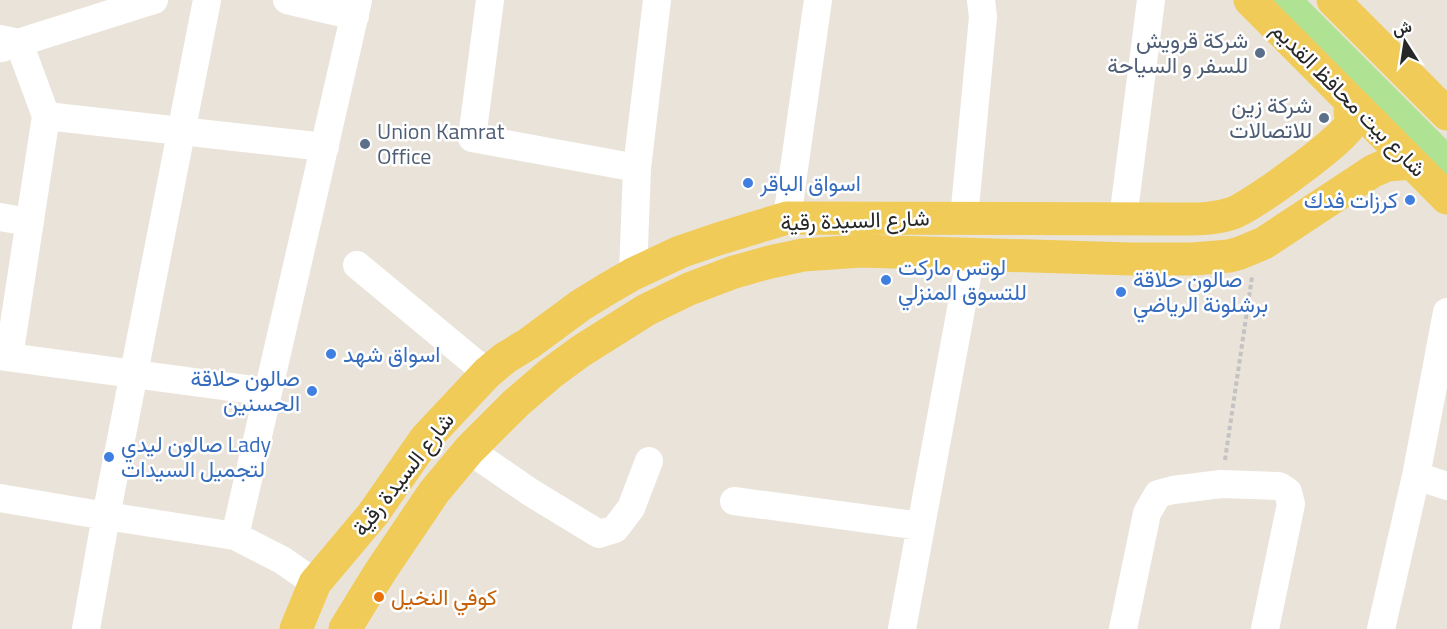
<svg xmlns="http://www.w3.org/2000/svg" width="1447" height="629" viewBox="0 0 1447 629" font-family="'Titillium Web',Vazirmatn,sans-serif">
<rect width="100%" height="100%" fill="#eae3d9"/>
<path fill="#b0e294" d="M 1268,0 L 1307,0 L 1447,140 L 1447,179 Z"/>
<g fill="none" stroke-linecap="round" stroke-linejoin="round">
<path stroke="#c3c3c3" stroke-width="4" stroke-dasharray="4.5 3" stroke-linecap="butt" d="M 1225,460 L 1252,277"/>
<path stroke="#fff" stroke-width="28" d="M 287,0 L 355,16
M 490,0 L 472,138 L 637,168
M 0,39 L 19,43 L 46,116 L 9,357
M 2,48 L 154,0
M 46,116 L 325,147
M 0,217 L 30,222
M 787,218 L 818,0
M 964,218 L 983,17 L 981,0
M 1123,219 L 1151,0
M 357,265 L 487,373
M 633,274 L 637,168 L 657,0
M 0,356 L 268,392
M 469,450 L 530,492 L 599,534 L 615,529 L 631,508 L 649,461
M 1416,476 L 1447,486
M 0,498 L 106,516 L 235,536 L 282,560 L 315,583
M 734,501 L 921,526
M 235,536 L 358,0
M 86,629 L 106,516 L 207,0
M 902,629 L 971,255
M 1123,629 L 1147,513 L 1158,494 L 1173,490 L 1221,484 L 1279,486 L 1288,492 L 1291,504 L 1265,629
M 1381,629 L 1416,476 L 1447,312"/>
<path stroke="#f0cb58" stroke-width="33" d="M 1250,0 L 1447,198
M 1333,0 L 1447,114
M 296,629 L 315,583 L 373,514 L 426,438 L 487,373 L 505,358 L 528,344 L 581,305 L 607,289 L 633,274 L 680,252 L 718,239 L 787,218 L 1174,219 C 1194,219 1213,220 1233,213 C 1252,206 1342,141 1350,125 C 1353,120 1350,117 1350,112 C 1350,109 1352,106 1352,103
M 345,629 L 380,572 L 434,492 L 469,450 L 516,403 L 551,373 L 581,351 L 646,310 L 689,289 L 734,272 L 770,262 L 803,255 L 861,251 L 1131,259 L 1193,259 L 1229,256 L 1240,253 L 1264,243 L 1373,171 L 1387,165 L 1412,163"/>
</g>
<g fill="#5c6f8a" stroke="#fff" stroke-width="2">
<circle cx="1260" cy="53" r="6"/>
<circle cx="1324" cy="118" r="6"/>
<circle cx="365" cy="144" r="6"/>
</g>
<g fill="#3f7fe0" stroke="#fff" stroke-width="2">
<circle cx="748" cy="183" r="6"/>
<circle cx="1410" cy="200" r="6"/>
<circle cx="886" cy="280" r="6"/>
<circle cx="1121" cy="292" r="6"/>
<circle cx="331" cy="354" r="6"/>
<circle cx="312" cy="391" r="6"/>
<circle cx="109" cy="457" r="6"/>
</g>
<circle fill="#e8710a" stroke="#fff" stroke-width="2" cx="379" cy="597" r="6"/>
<g text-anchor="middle" stroke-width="5" stroke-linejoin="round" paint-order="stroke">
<g font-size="22" fill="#4e5e75" stroke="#fff" text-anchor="end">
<text x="1248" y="48">شركة قرويش<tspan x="1248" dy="25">للسفر و السياحة</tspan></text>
<text x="1312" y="113">شركة زين<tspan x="1312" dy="25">للاتصالات</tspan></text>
<text x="377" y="139" text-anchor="start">Union Kamrat<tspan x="377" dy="25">Office</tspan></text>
</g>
<g font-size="22" fill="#272727" stroke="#fff">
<text transform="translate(1349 99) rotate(45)" y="8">شارع بيت محافظ القديم</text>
<text transform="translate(855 220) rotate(-2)" y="8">شارع السيدة رقية</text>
<text transform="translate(403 474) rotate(-52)" y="8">شارع السيدة رقية</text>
</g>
<g font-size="22" fill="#366cbe" stroke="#fff" text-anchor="start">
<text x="760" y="191">اسواق الباقر</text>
<text x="1398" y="208" text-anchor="end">كرزات فدك</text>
<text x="898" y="275">لوتس ماركت<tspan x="898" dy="25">للتسوق المنزلي</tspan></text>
<text x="1133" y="287">صالون حلاقة<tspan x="1133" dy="25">برشلونة الرياضي</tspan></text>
<text x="343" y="362">اسواق شهد</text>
<text x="300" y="386" text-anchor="end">صالون حلاقة<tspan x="300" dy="25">الحسنين</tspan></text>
<text x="121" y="452">صالون ليدي Lady<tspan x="121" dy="25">لتجميل السيدات</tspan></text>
</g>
<g font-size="22" fill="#c56008" stroke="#fff" text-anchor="start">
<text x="391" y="605">كوفي النخيل</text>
</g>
</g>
<g transform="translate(1405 42) rotate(348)" stroke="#ffffff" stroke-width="4.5" paint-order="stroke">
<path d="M0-4.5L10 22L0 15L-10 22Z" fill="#272727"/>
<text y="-9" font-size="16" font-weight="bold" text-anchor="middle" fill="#272727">ش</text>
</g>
</svg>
